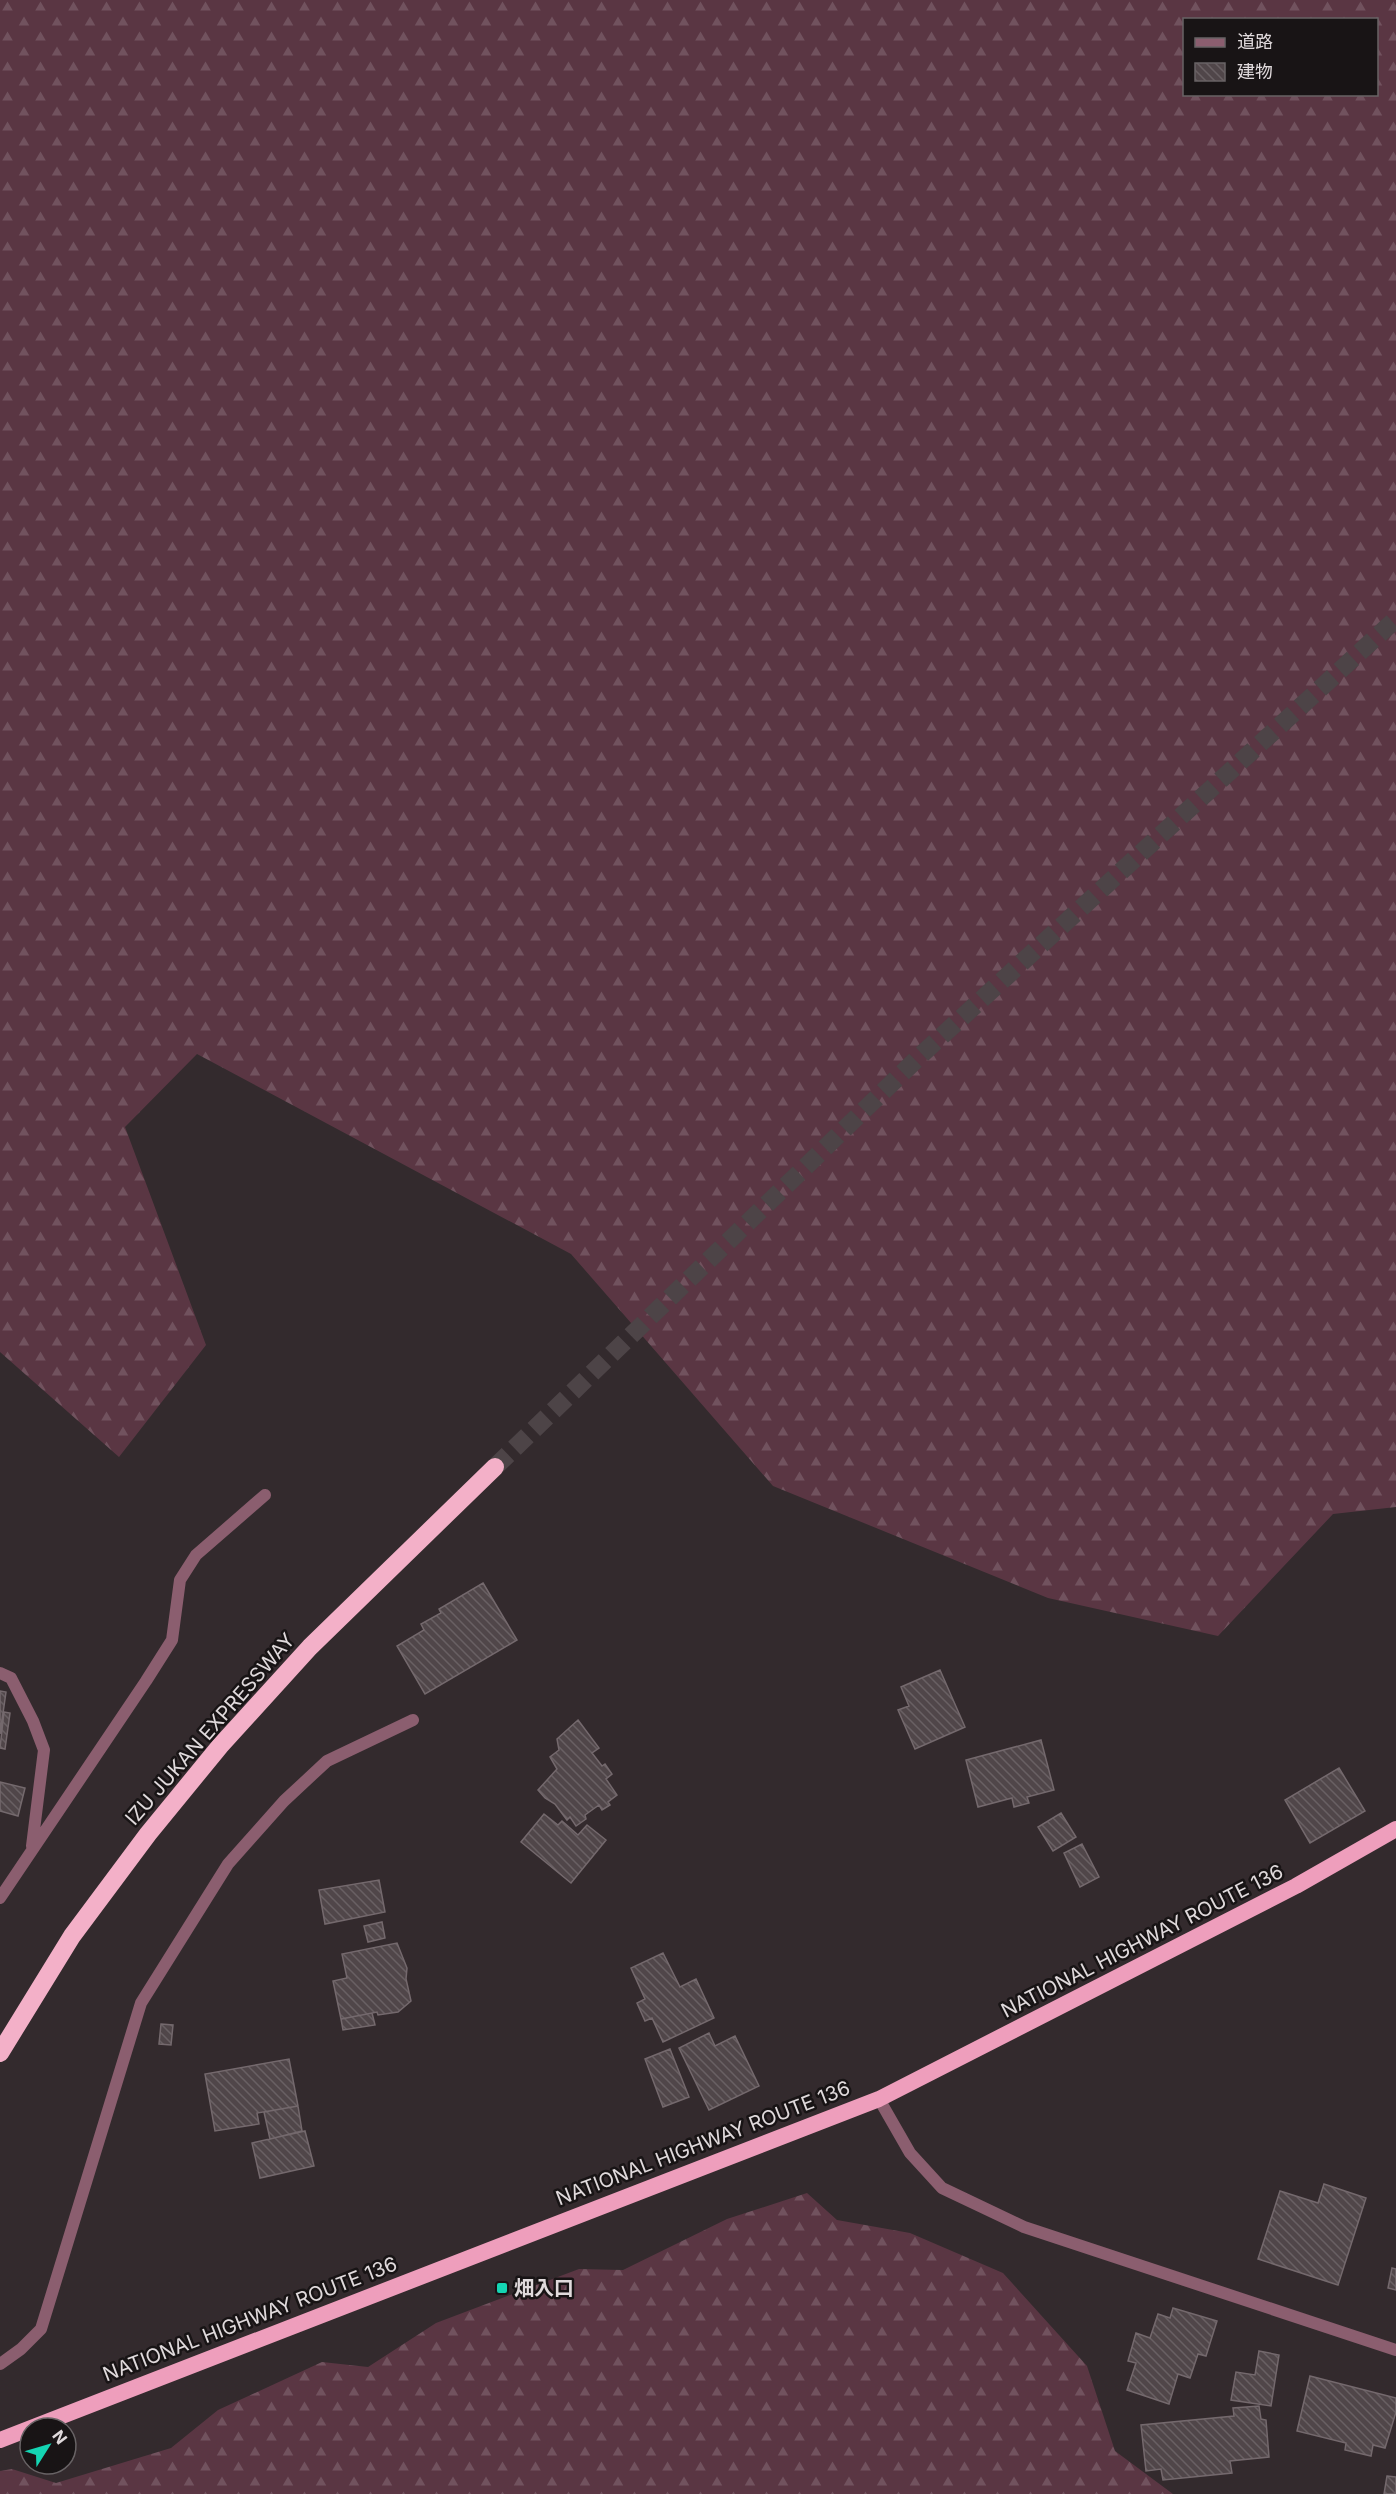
<svg xmlns="http://www.w3.org/2000/svg" width="1396" height="2494" viewBox="0 0 1396 2494" font-family="Inter,'Noto Sans JP',sans-serif">
<defs>
<pattern id="forest-firs" width="22" height="20" patternUnits="userSpaceOnUse" patternTransform="scale(1.5)"><rect width="22" height="20" fill="#5a3643"/><path d="M5 1l3.5 6h-7zM16 11l3.5 6h-7z" fill="#71525e"/></pattern>
<pattern id="building-back-hatch" width="6" height="6" patternUnits="userSpaceOnUse" patternTransform="scale(1.5)"><rect width="6" height="6" fill="#504649"/><path d="M-1 5l2 2M0 0l6 6M5-1l2 2" fill="none" stroke="#696063"/></pattern>
</defs>
<rect width="100%" height="100%" fill="#332a2d"/>
<path fill="url(#forest-firs)" fill-rule="evenodd" d="M 0,0 L 1396,0 L 1396,1507 L 1333,1514 L 1218,1636 L 1048,1598 L 773,1486 L 571,1254 L 197,1054 L 125,1127 L 206,1345 L 119,1457 L 0,1352 ZM 1184,20 L 1376,20 L 1376,94 L 1184,94 Z
M 807,2193 L 837,2220 L 910,2233 L 1003,2273 L 1087,2366 L 1115,2451 L 1173,2494 L 0,2494 L 0,2471 L 12,2469 L 56,2483 L 171,2448 L 218,2410 L 322,2362 L 368,2367 L 436,2323 L 579,2269 L 623,2270 L 727,2219 Z"/>
<path fill="url(#building-back-hatch)" stroke="#74696d" stroke-width="1.5" d="M 483,1583 L 517,1640 L 425,1694 L 397,1646 L 424,1630 L 421,1624 L 441,1613 L 439,1609 Z
M 940,1670 L 965,1727 L 915,1749 L 898,1710 L 909,1706 L 901,1687 Z
M 0,1691 L 6,1692 L 0,1734 Z
M 4,1712 L 10,1713 L 5,1749 L 0,1748 Z
M 578,1720 L 599,1748 L 592,1753 L 602,1766 L 605,1764 L 612,1774 L 606,1779 L 617,1795 L 608,1802 L 610,1805 L 602,1810 L 599,1805 L 585,1815 L 586,1819 L 576,1826 L 570,1817 L 567,1820 L 555,1804 L 545,1798 L 538,1790 L 557,1769 L 550,1757 L 559,1750 L 557,1739 Z
M 1041,1740 L 1054,1790 L 1027,1797 L 1029,1803 L 1014,1807 L 1012,1798 L 978,1807 L 966,1760 Z
M 1339,1768 L 1365,1811 L 1310,1843 L 1285,1800 Z
M 0,1782 L 25,1788 L 18,1816 L 0,1811 Z
M 1061,1813 L 1076,1837 L 1053,1851 L 1038,1827 Z
M 544,1814 L 558,1825 L 562,1821 L 578,1835 L 587,1825 L 606,1840 L 571,1883 L 521,1842 Z
M 1082,1844 L 1099,1877 L 1080,1887 L 1064,1853 Z
M 379,1880 L 385,1912 L 325,1924 L 319,1890 Z
M 382,1922 L 385,1938 L 368,1942 L 364,1926 Z
M 397,1943 L 407,1968 L 406,1979 L 411,2001 L 398,2012 L 378,2015 L 377,2012 L 341,2019 L 333,1981 L 347,1978 L 342,1954 Z
M 663,1953 L 680,1987 L 696,1979 L 714,2018 L 663,2042 L 652,2018 L 645,2021 L 637,2003 L 645,1999 L 631,1968 Z
M 372,2013 L 375,2025 L 343,2030 L 341,2019 Z
M 161,2024 L 173,2025 L 171,2045 L 159,2044 Z
M 709,2033 L 715,2046 L 735,2036 L 759,2086 L 709,2110 L 679,2048 Z
M 670,2049 L 689,2097 L 663,2107 L 645,2059 Z
M 289,2059 L 298,2106 L 257,2113 L 259,2124 L 215,2131 L 205,2074 Z
M 298,2106 L 302,2131 L 270,2139 L 264,2112 Z
M 305,2131 L 314,2166 L 260,2178 L 252,2143 Z
M 1324,2184 L 1366,2198 L 1338,2285 L 1258,2259 L 1280,2191 L 1318,2203 Z
M 1392,2268 L 1396,2269 L 1396,2290 L 1388,2288 Z
M 1173,2308 L 1217,2321 L 1206,2356 L 1198,2354 L 1190,2378 L 1178,2374 L 1169,2404 L 1127,2390 L 1136,2363 L 1128,2361 L 1136,2333 L 1150,2338 L 1158,2314 L 1170,2318 Z
M 1259,2351 L 1279,2355 L 1271,2406 L 1231,2400 L 1236,2372 L 1255,2375 Z
M 1310,2376 L 1396,2398 L 1396,2412 L 1385,2448 L 1373,2445 L 1371,2456 L 1345,2450 L 1346,2443 L 1297,2431 Z
M 1259,2406 L 1261,2419 L 1266,2420 L 1269,2457 L 1230,2461 L 1232,2473 L 1163,2480 L 1161,2469 L 1146,2471 L 1141,2425 L 1234,2416 L 1233,2408 Z
M 1387,2476 L 1396,2477 L 1396,2494 L 1384,2494 Z"/>
<g fill="none" stroke-linecap="round" stroke-linejoin="round">
<path stroke="#4d4447" stroke-width="18" stroke-dasharray="18 9" stroke-linecap="butt" d="M 495,1467 L 921,1055 L 1396,619"/>
<path stroke="#8b5e6f" stroke-width="12" d="M 0,1673 L 11,1678 L 33,1721 L 44,1750 L 32,1846
M 0,1898 L 146,1681 L 172,1640 L 180,1580 L 196,1555 L 265,1495
M 879,2099 L 910,2153 L 942,2188 L 1024,2227 L 1396,2350
M 0,2364 L 21,2349 L 41,2329 L 141,2003 L 228,1864 L 284,1801 L 327,1761 L 413,1720"/>
<path stroke="#ee9ebc" stroke-width="16" d="M 0,2440 L 879,2099 L 1296,1886 L 1396,1829"/>
<path stroke="#f3b0c8" stroke-width="18" d="M 0,2053 L 72,1936 L 148,1834 L 220,1746 L 310,1647 L 495,1467"/>
</g>
<rect fill="#14d5b3" stroke="#181415" stroke-width="2" x="496" y="2282" width="12" height="12" rx="3"/>
<g text-anchor="middle" stroke-width="5" stroke-linejoin="round" paint-order="stroke">
<g font-size="20" fill="#e0dadc" stroke="#181415">
<text transform="translate(210 1729) rotate(-49)" y="7">IZU JUKAN EXPRESSWAY</text>
<text transform="translate(1142 1941) rotate(-27)" y="7">NATIONAL HIGHWAY ROUTE 136</text>
<text transform="translate(703 2143) rotate(-21)" y="7">NATIONAL HIGHWAY ROUTE 136</text>
<text transform="translate(250 2319) rotate(-21)" y="7">NATIONAL HIGHWAY ROUTE 136</text>
</g>
<g font-size="20" font-weight="bold" fill="#e0dadc" stroke="#181415" text-anchor="start">
<text x="514" y="2295">畑入口</text>
</g>
</g>
<rect x="1183" y="18" width="195" height="78" fill="#181415" stroke="#686365" stroke-width="1.5"/>
<rect x="1195" y="38" width="30" height="9" fill="#8b5e6f" stroke="#686365" stroke-width="1.5"/>
<text x="1237" y="48" font-size="18" fill="#e0dadc">道路</text>
<rect x="1195" y="63" width="30" height="18" fill="url(#building-back-hatch)" stroke="#686365" stroke-width="1.5"/>
<text x="1237" y="78" font-size="18" fill="#e0dadc">建物</text>
<g transform="translate(48 2446) rotate(53)"><circle r="28" fill="#181415" stroke="#686365" stroke-width="1.5"/>
<path d="M0-4.5L10 22L0 15L-10 22Z" fill="#14d5b3"/>
<text y="-9" font-size="16" font-weight="bold" text-anchor="middle" fill="#e0dadc">N</text>
</g>
</svg>
